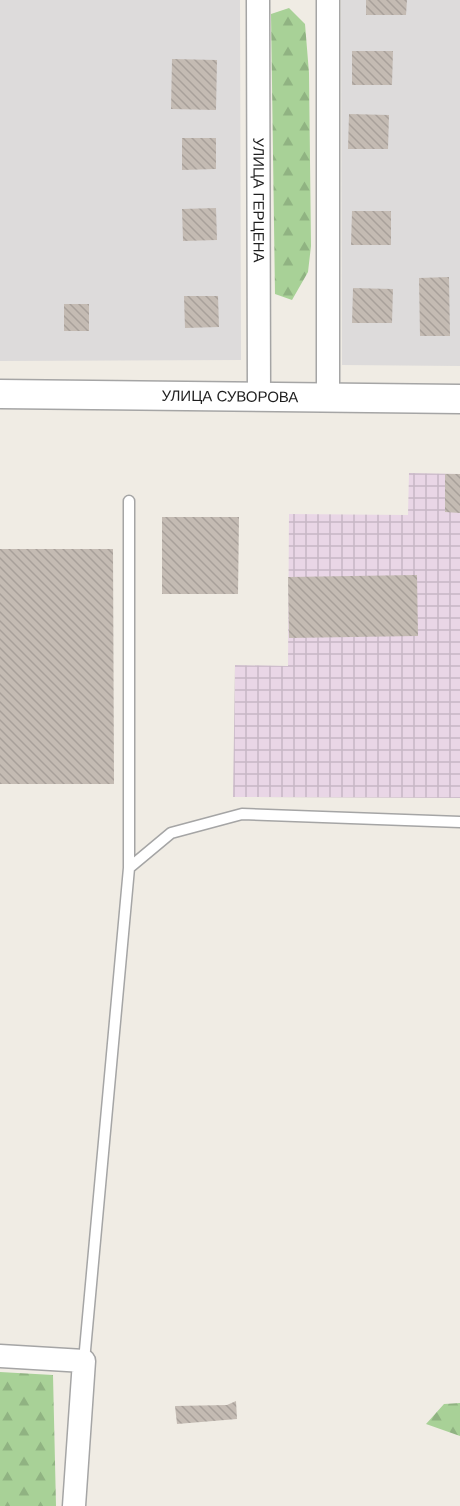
<svg xmlns="http://www.w3.org/2000/svg" width="460" height="1506" viewBox="0 0 460 1506" font-family="Helvetica,sans-serif">
<defs>
<pattern id="industrial-grid" width="8" height="8" patternUnits="userSpaceOnUse" patternTransform="scale(1.5)"><rect width="8" height="8" fill="#e9d6e6"/><path d="M0 4h8M4 0v8" fill="none" stroke="#c7b7c5"/></pattern>
<pattern id="forest-firs" width="22" height="20" patternUnits="userSpaceOnUse" patternTransform="scale(1.5)"><rect width="22" height="20" fill="#a8d197"/><path d="M5 1l3.5 6h-7zM16 11l3.5 6h-7z" fill="#90b382"/></pattern>
<pattern id="building-back-hatch" width="6" height="6" patternUnits="userSpaceOnUse" patternTransform="scale(1.5)"><rect width="6" height="6" fill="#c4bbb3"/><path d="M-1 5l2 2M0 0l6 6M5-1l2 2" fill="none" stroke="#a8a09a"/></pattern>
</defs>
<rect width="100%" height="100%" fill="#f0ece4"/>
<path fill="#dddbdb" d="M 0,0 L 240,0 L 241,360 L 0,361 Z
M 341,0 L 460,0 L 460,366 L 342,365 Z"/>
<path fill="url(#industrial-grid)" d="M 409,473 L 460,474 L 460,798 L 233,797 L 235,665 L 288,666 L 289,514 L 408,515 Z"/>
<path fill="url(#forest-firs)" d="M 289,8 L 305,24 L 309,73 L 311,246 L 308,272 L 292,300 L 275,294 L 271,14 Z
M 0,1372 L 53,1375 L 56,1506 L 0,1506 Z
M 460,1403 L 460,1436 L 426,1424 L 444,1404 Z"/>
<path fill="url(#building-back-hatch)" d="M 366,0 L 407,0 L 406,15 L 366,15 Z
M 352,51 L 393,51 L 392,85 L 352,85 Z
M 172,59 L 217,60 L 216,110 L 171,109 Z
M 349,114 L 389,115 L 388,149 L 348,149 Z
M 182,138 L 216,138 L 216,169 L 182,170 Z
M 216,208 L 217,240 L 183,241 L 182,209 Z
M 352,211 L 391,211 L 391,245 L 351,245 Z
M 449,277 L 450,336 L 420,336 L 419,278 Z
M 353,288 L 393,289 L 392,323 L 352,323 Z
M 184,296 L 218,296 L 219,327 L 185,328 Z
M 64,304 L 89,304 L 89,331 L 64,331 Z
M 445,474 L 460,474 L 460,513 L 445,512 Z
M 162,517 L 239,517 L 238,594 L 162,594 Z
M 0,549 L 113,549 L 114,784 L 0,784 Z
M 417,575 L 418,636 L 289,638 L 288,577 Z
M 236,1401 L 237,1419 L 177,1424 L 175,1406 L 227,1405 Z"/>
<g fill="none" stroke-linecap="round" stroke-linejoin="round">
<defs>
<path id="service" d="M 129,501 L 129,868 L 171,833 L 242,814 L 460,822
M 84,1361 L 129,868"/>
<g id="minor">
<path id="s1" d="M 258,0 L 259,398"/>
<path d="M 328,397 L 328,0"/>
<path d="M 0,1356 L 84,1361 L 74,1506"/>
</g>
<g id="tertiary">
<path id="s2" d="M 0,394 L 460,399"/>
</g>
</defs>
<use href="#service" stroke="#a5a5a5" stroke-width="13"/>
<use href="#minor" stroke="#a5a5a5" stroke-width="25"/>
<use href="#tertiary" stroke="#a5a5a5" stroke-width="31"/>
<use href="#service" stroke="#fff" stroke-width="10"/>
<use href="#minor" stroke="#fff" stroke-width="22"/>
<use href="#tertiary" stroke="#fff" stroke-width="28"/>
</g>
<g text-anchor="middle" stroke-width="4.5" stroke-linejoin="round" paint-order="stroke">
<g font-size="15" fill="#1e1e1e" stroke="#fff">
<text dy="5" stroke="none"><textPath href="#s1" startOffset="200">УЛИЦА ГЕРЦЕНА</textPath></text>
<text dy="5" stroke="none"><textPath href="#s2" startOffset="230">УЛИЦА СУВОРОВА</textPath></text>
</g>
</g>
</svg>
